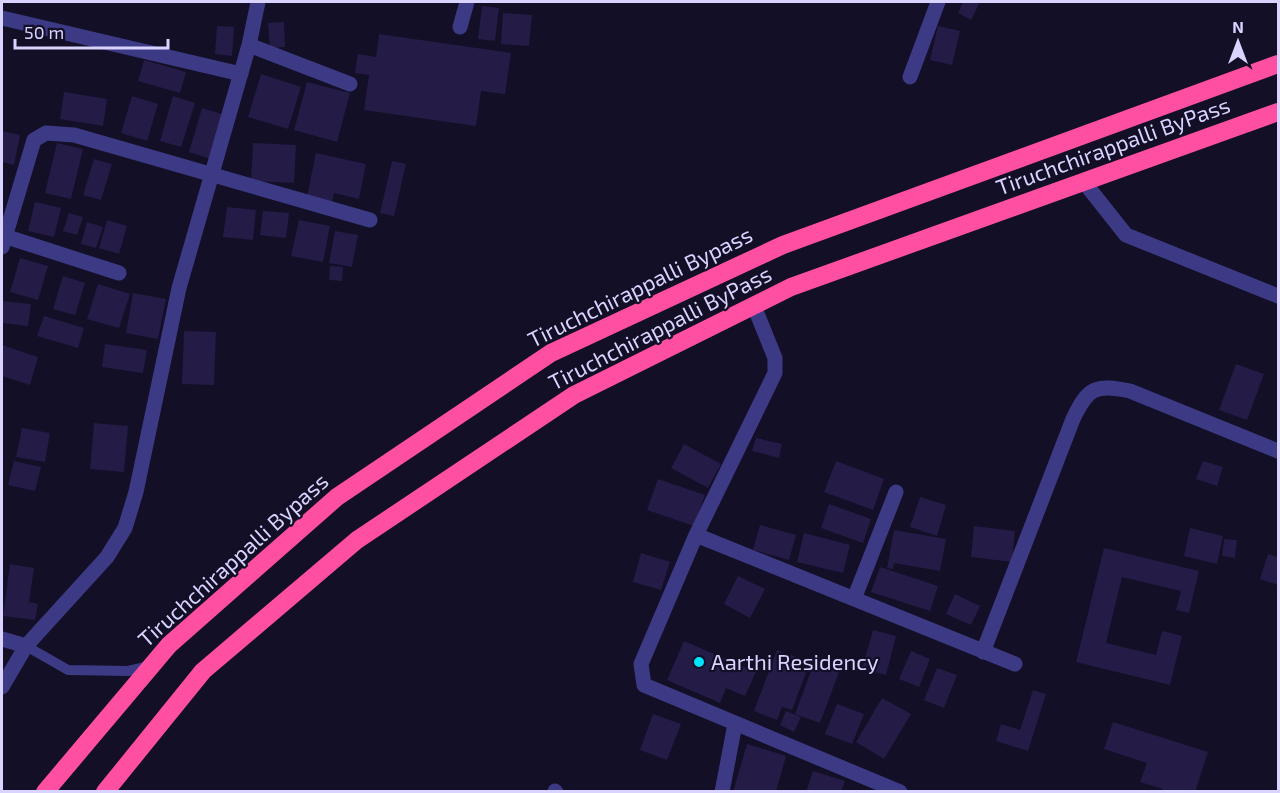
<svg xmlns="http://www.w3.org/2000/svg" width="1280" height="793" viewBox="0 0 1280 793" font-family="'Exo 2',sans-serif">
<rect width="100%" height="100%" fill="#130f26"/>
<path fill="#241b47" d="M 963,2 L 980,2 L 971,20 L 958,13 Z
M 482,6 L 499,8 L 495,41 L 478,39 Z
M 503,13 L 532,15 L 529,46 L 501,44 Z
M 284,22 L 285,47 L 270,48 L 268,23 Z
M 217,26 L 234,27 L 232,56 L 215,54 Z
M 938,26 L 960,31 L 952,65 L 930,60 Z
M 379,34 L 511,53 L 505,94 L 481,91 L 476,126 L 364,110 L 369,75 L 355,73 L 358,54 L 376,57 Z
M 144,60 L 186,72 L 180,93 L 138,81 Z
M 261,74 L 301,87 L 288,129 L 248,117 Z
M 307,82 L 350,93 L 337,142 L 294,130 Z
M 64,92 L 107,99 L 103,126 L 60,119 Z
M 132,96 L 158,104 L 147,141 L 121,133 Z
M 173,96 L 195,103 L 181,147 L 160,141 Z
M 202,108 L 225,115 L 211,159 L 189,152 Z
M 2,131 L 20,135 L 14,165 L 2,162 Z
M 57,143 L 83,149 L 71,199 L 45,193 Z
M 253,143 L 296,145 L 294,183 L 251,181 Z
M 316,153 L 366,164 L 359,199 L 334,193 L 332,202 L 307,196 Z
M 94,159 L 112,164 L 101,200 L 83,195 Z
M 392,161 L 406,164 L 394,216 L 380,213 Z
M 35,202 L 61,208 L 54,237 L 28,231 Z
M 227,207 L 256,210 L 253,240 L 223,237 Z
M 263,211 L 289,213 L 286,238 L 260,235 Z
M 69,213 L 83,217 L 77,235 L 63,231 Z
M 107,220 L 127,226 L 119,254 L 99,248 Z
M 299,220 L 330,226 L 323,262 L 291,256 Z
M 87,222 L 103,227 L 96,248 L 81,244 Z
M 335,231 L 358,235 L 352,267 L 329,263 Z
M 20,258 L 48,266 L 38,300 L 10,292 Z
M 330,266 L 343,267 L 342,281 L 329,280 Z
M 63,276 L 85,283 L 75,315 L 53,309 Z
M 98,284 L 130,294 L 119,328 L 87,319 Z
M 133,293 L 166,299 L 158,339 L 126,333 Z
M 2,301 L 31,304 L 28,326 L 2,323 Z
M 44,316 L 84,328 L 78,348 L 37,336 Z
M 184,331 L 216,332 L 214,385 L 182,384 Z
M 105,344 L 147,350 L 143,373 L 102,367 Z
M 2,345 L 38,357 L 30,385 L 2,376 Z
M 1236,364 L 1264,374 L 1247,420 L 1219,410 Z
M 94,423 L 128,426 L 124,472 L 90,469 Z
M 22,428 L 50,433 L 45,462 L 16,457 Z
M 756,438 L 782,444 L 779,458 L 752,451 Z
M 684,444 L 721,464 L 708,488 L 671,468 Z
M 14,461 L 41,467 L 35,491 L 8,485 Z
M 836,461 L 884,479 L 873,510 L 824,492 Z
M 1203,461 L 1223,467 L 1217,486 L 1196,479 Z
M 658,479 L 705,495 L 694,526 L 647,510 Z
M 920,497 L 946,505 L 937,536 L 910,527 Z
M 829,504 L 871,519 L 863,543 L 821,528 Z
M 760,525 L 796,535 L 789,560 L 753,550 Z
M 974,526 L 1015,531 L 1012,562 L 971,557 Z
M 1190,528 L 1223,536 L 1217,564 L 1184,556 Z
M 894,530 L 946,539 L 940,571 L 894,563 L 893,569 L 887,568 Z
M 804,533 L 850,545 L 843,573 L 797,562 Z
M 1224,539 L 1237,540 L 1235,558 L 1222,556 Z
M 1104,548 L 1199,571 L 1189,613 L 1176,610 L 1181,591 L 1122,577 L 1106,643 L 1156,655 L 1162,631 L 1182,636 L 1170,685 L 1076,662 Z
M 641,553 L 670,562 L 661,590 L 633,582 Z
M 1268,554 L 1278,557 L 1278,585 L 1260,579 Z
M 10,564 L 34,568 L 29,602 L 38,604 L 35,620 L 3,616 Z
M 880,567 L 938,586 L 930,611 L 871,592 Z
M 738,576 L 765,589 L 750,618 L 724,604 Z
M 955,594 L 980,606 L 971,625 L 946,614 Z
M 873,630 L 896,636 L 886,675 L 862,669 Z
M 684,641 L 756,672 L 745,696 L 726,688 L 720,703 L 667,680 Z
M 777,650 L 810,662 L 792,710 L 782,707 L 777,720 L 754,711 Z
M 911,651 L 930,659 L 919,687 L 899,679 Z
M 814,663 L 839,672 L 820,723 L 795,714 Z
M 937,668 L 957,675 L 944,708 L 924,700 Z
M 1033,690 L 1046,694 L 1028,751 L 996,741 L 1001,724 L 1020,730 Z
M 882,698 L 911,714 L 884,759 L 856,742 Z
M 837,704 L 864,714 L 852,744 L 825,734 Z
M 786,711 L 801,717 L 794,732 L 780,725 Z
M 653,714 L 681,724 L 667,760 L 640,750 Z
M 1113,722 L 1208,752 L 1195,792 L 1162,792 L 1163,789 L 1140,782 L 1147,763 L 1104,749 Z
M 747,744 L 786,756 L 776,792 L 733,792 Z
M 813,771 L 845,781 L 841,792 L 806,792 Z"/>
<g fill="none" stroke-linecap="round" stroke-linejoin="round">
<path stroke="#3d3a85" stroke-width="10" d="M 26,646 L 68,670 L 128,671 L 150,666"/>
<path stroke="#3d3a85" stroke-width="15" d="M 2,18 L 241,74
M 460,27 L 467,2
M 249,45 L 350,84
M 910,77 L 938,2
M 1084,182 L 1126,235 L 1278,296
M 4,236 L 119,273
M 2,247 L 34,140 L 46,133 L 74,135 L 370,220
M 754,306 L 775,358 L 775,373 L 696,535 L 641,664 L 644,685 L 900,792
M 696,535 L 1015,664
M 854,599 L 896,492
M 2,639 L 26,646
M 983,652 L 1073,419 C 1088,387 1096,384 1130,391 L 1278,451
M 2,687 L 26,646 L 107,557 L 125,528 L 136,492 L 179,288 L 249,45 L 258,2
M 555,791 L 556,792
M 722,792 L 735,724"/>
<path stroke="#ff4fa3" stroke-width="18" d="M 45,792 L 169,645 L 337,497 L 551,353 L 783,245 L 1278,64
M 105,792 L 203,671 L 357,540 L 574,395 L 791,287 L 1278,112"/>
</g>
<circle fill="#00e5ff" stroke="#130f26" stroke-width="2" cx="699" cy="662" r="6"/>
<g text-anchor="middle" stroke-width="4.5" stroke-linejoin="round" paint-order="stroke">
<g font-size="22" fill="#d9d4ff" stroke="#130f26">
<text transform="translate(1113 146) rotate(-20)" y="8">Tiruchchirappalli ByPass</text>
<text transform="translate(640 287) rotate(-26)" y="8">Tiruchchirappalli Bypass</text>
<text transform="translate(660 328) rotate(-27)" y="8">Tiruchchirappalli ByPass</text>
<text transform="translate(233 560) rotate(-42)" y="8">Tiruchchirappalli Bypass</text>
</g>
<g font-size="22" fill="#d9d4ff" stroke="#130f26" text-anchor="start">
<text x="711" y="670">Aarthi Residency</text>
</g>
</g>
<rect width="1280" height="793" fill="none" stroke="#d9d4ff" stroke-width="6"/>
<g transform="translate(1238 42)" stroke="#130f26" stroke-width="4.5" paint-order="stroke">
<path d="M0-4.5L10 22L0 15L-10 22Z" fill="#d9d4ff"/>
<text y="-9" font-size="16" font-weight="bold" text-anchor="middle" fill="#d9d4ff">N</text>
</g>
<path d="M15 39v9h153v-9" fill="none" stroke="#d9d4ff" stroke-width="3"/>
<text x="24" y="39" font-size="18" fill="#d9d4ff" stroke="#130f26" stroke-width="4.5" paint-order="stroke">50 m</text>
</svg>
